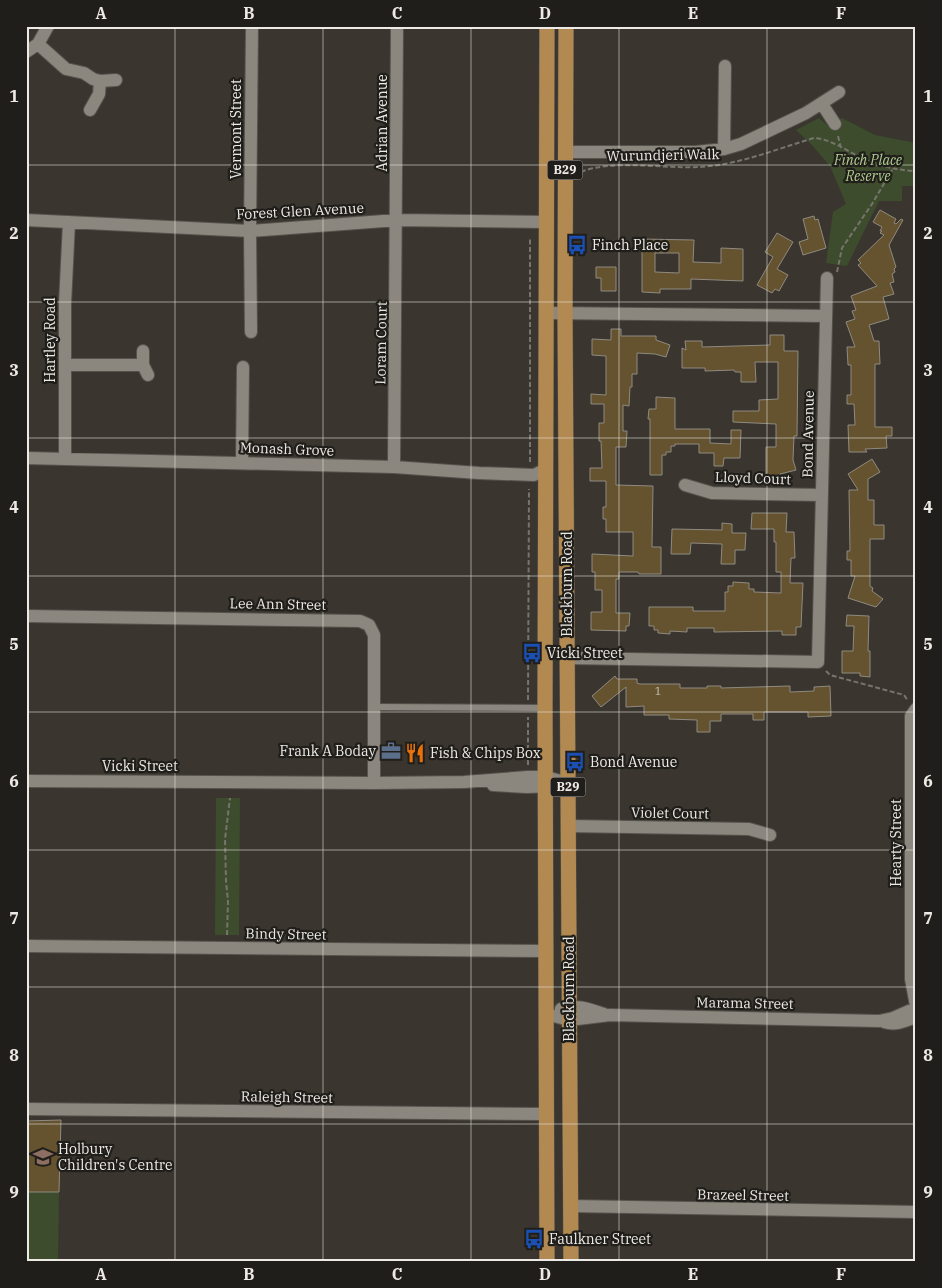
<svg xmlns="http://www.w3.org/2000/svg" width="942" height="1288" viewBox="0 0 942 1288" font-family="'IBM Plex Serif',serif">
<rect width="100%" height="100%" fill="#3a362f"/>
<path fill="#3d4c2d" d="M 819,118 L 829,127 L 842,118 L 875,135 L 916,143 L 916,186 L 902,186 L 902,201 L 879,201 L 847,266 L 826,263 L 833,212 L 846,204 L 830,166 L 812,145 L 796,130 Z
M 216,798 L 240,798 L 239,935 L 215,935 Z
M 26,1192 L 59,1192 L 58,1262 L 26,1262 Z"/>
<path fill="#655330" stroke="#8f8a81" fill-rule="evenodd" d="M 880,210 L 896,219 L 894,223 L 896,224 L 901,219 L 903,220 L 889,245 L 896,267 L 894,269 L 895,272 L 892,274 L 894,282 L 890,283 L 894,294 L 883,297 L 889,319 L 869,325 L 874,341 L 879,341 L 880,364 L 875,364 L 875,427 L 892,427 L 892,436 L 886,436 L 887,448 L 865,449 L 867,452 L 849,452 L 848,425 L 855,425 L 854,404 L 847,404 L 847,395 L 851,395 L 851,365 L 848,365 L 847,347 L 855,347 L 846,322 L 855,319 L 852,311 L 856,310 L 851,296 L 877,286 L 858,265 L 861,263 L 858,260 L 884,235 L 880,233 L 882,231 L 880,231 L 882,227 L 873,222 Z
M 814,216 L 815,220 L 818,219 L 826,248 L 803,255 L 799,242 L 808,239 L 803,219 Z
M 777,233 L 793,242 L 777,269 L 788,275 L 779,291 L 775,289 L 772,293 L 757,285 L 773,257 L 765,252 Z
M 642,239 L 694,240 L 693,262 L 721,263 L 721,248 L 743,249 L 743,281 L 691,279 L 691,289 L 660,289 L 660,293 L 642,292 ZM 655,253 L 679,253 L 679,273 L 655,272 Z
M 596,267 L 616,267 L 616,291 L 601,291 L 601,278 L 596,278 Z
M 611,329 L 621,329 L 621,336 L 656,336 L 656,340 L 670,345 L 666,357 L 655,354 L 637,353 L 637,374 L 632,374 L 632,387 L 630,387 L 629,406 L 623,405 L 623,431 L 627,431 L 626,447 L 616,447 L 616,485 L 653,486 L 652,547 L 661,547 L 661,574 L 639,574 L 638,572 L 619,572 L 619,579 L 616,579 L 616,613 L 630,613 L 629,626 L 626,626 L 626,631 L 591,630 L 591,612 L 602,612 L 602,590 L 595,590 L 595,572 L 592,572 L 592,554 L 633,556 L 633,532 L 606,532 L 606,519 L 603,519 L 603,507 L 606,507 L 606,481 L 590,481 L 590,468 L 602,468 L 601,441 L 599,441 L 599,423 L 604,423 L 604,404 L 591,404 L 591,394 L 606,395 L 606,356 L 592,355 L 592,339 L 611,340 Z
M 770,335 L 784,335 L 784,351 L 798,351 L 797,436 L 794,436 L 793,460 L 796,470 L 780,474 L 779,476 L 766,476 L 766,447 L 776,447 L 776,424 L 733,422 L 733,411 L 759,411 L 759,400 L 778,399 L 778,362 L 755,362 L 756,382 L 741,382 L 741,372 L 735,372 L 734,370 L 705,371 L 705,368 L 682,368 L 682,348 L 686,350 L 685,341 L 702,341 L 702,347 L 770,345 Z
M 656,397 L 675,398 L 675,429 L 710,429 L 710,443 L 731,444 L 731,430 L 741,430 L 740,458 L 724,458 L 723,466 L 714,466 L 714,453 L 699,453 L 699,444 L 675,444 L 675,446 L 671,446 L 671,452 L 666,452 L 666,455 L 662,455 L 662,475 L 650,475 L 650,419 L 648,419 L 649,409 L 656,409 Z
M 872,459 L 880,472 L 868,479 L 868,500 L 874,500 L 874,525 L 884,525 L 884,539 L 870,539 L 870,586 L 873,588 L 872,591 L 883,599 L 876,607 L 848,598 L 855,576 L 851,576 L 851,560 L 847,560 L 847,551 L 850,551 L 849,490 L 858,490 L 848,474 Z
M 752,513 L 787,513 L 786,532 L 794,532 L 795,558 L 791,558 L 790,583 L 803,583 L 801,627 L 796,627 L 796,635 L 782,635 L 782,631 L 714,632 L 714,628 L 687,628 L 687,632 L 670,631 L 670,634 L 658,633 L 658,630 L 654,630 L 654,626 L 649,626 L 649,607 L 693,607 L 693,611 L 725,611 L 725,592 L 728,592 L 728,586 L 733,586 L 733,582 L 749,583 L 749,589 L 754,589 L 754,592 L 781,593 L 781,572 L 776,572 L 776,542 L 774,542 L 774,529 L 751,529 Z
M 722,523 L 732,524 L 732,533 L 746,533 L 745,550 L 735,550 L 735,564 L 721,564 L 722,544 L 691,543 L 690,554 L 671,554 L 672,529 L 722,530 Z
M 847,615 L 869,616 L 868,651 L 870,651 L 870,677 L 860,676 L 860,673 L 842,673 L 842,651 L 853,651 L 854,626 L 846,626 Z
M 615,676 L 617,679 L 637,679 L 637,683 L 640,684 L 680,684 L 680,688 L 707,688 L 707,686 L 721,686 L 721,688 L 790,686 L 790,692 L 814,691 L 814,687 L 830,686 L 831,716 L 808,717 L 808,712 L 764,712 L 764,720 L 753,720 L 753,714 L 721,714 L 721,721 L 710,721 L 710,732 L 697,732 L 697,720 L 669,719 L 669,715 L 644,715 L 644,706 L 626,707 L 626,687 L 601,707 L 592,696 Z
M 61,1120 L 59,1192 L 26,1192 L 26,1121 Z"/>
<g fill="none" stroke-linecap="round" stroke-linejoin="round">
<defs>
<path id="lane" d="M 374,707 L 545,708"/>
<path id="street" d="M 38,44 L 66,69 L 84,73 L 93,79 L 100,81 L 116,80
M 26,52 L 38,44 L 48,26
M 822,104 L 835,124
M 90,110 L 99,94 L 100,81
M 724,149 L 725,66
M 565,152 L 696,152 L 724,149 L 741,144 L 806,113 L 839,92
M 26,220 L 250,231 L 397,220 L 546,222
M 547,313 L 826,316
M 251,332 L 250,231 L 252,26
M 143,351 L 143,365 L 148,375
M 65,365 L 143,365
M 26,458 L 394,467 L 479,473 L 534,475 L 546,469
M 65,458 L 65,304 L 69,222
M 242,463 L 243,367
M 394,467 L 397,26
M 685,485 L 712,493 L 822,495
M 26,616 L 360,621 L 369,625 L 374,635 L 374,783
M 567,658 L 818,662 L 827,278
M 916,709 L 911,716 L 911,979 L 916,1006
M 26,781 L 374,783 L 464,782 L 528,777 L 546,777 L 568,783
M 493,785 L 527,787 L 553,786
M 568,826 L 749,829 L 770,835
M 26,946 L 546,951
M 561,1009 C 576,1004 589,1009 604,1014
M 546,1014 L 569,1020 L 610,1015 L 879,1021 L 893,1018 L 916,1008
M 884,1022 C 897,1026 904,1021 916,1017
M 26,1109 L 547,1114
M 570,1206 L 916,1212"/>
<path id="primary" d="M 566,26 L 565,313 L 571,1262
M 547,1262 L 545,708 L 547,26"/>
</defs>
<use href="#lane" stroke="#56534d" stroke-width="8"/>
<use href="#street" stroke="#56534d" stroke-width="14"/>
<use href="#primary" stroke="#56534d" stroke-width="16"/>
<path stroke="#77736d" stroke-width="2" stroke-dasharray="5 2.5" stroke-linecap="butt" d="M 838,136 L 841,148
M 581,172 C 612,159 664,169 699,167 C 739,165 776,149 814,138 C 830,139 844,149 858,156 C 878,166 894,170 916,171
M 837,272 L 842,248 L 872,204 L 892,170
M 530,462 L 530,239
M 826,671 L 830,675 L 904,695 L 908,701
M 528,700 L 529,489
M 528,765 L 528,717
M 227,935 L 228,901 L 226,881 L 225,839 L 230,798"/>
<use href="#lane" stroke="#8c877e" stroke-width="6"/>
<use href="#street" stroke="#8c877e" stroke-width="12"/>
<use href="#primary" stroke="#b28950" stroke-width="15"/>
</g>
<path fill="none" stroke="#edeae5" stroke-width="1" stroke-opacity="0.55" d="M 175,26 L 175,1262M 323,26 L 323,1262M 471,26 L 471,1262M 619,26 L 619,1262M 767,26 L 767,1262M 26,165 L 916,165M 26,302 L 916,302M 26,438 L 916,438M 26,576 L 916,576M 26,712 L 916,712M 26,850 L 916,850M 26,987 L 916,987M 26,1124 L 916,1124"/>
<defs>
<symbol id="bus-bare" viewBox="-9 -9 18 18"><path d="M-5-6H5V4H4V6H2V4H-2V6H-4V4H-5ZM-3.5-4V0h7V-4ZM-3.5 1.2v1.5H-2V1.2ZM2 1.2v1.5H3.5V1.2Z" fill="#1a4fb4" stroke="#201e1a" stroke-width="2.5" paint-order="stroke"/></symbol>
<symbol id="office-bare" viewBox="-9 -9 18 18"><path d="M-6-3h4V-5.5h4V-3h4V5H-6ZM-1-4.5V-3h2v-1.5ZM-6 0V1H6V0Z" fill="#5c6f8a" stroke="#201e1a" stroke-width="2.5" paint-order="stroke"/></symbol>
<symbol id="restaurant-bare" viewBox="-9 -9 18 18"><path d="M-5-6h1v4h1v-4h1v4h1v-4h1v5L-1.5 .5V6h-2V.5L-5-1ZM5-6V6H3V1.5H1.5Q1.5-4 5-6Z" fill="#e8710a" stroke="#201e1a" stroke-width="2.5" paint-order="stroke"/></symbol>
<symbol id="school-bare" viewBox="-9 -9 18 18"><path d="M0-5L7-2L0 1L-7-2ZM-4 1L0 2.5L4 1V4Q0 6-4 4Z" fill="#8d6e63" stroke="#201e1a" stroke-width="2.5" paint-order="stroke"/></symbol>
</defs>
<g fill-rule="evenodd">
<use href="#bus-bare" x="563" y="231" width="28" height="28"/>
<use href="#bus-bare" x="518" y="639" width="28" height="28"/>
<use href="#office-bare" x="377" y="737" width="28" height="28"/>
<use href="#restaurant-bare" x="401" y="739" width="28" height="28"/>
<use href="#bus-bare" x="561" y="748" width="28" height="28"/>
<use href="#school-bare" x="29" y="1143" width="28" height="28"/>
<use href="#bus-bare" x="520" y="1225" width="28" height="28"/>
</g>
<g text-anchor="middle" stroke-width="4.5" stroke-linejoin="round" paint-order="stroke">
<g font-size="11" fill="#cbc4b8">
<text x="658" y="695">1</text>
</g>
<g fill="#201e1a" stroke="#b0ada8" stroke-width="1">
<rect x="547.5" y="160.5" width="35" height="19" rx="4"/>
<rect x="550.5" y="777.5" width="35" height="19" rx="4"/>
</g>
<g font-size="12" font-weight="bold" fill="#edeae5">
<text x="565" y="174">B29</text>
<text x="568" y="791">B29</text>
</g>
<g font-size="14" fill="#edeae5" stroke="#201e1a">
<text transform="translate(382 123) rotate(-90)" y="5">Adrian Avenue</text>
<text transform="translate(236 129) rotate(-90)" y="5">Vermont Street</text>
<text transform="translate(663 155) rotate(-1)" y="5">Wurundjeri Walk</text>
<text transform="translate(300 211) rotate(-3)" y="5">Forest Glen Avenue</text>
<text transform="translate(50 340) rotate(-90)" y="5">Hartley Road</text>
<text transform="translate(381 343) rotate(-89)" y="5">Loram Court</text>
<text transform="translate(808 434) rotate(-89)" y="5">Bond Avenue</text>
<text transform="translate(287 449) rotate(2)" y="5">Monash Grove</text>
<text transform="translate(753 478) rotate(2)" y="5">Lloyd Court</text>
<text transform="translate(567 584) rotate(-90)" y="5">Blackburn Road</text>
<text transform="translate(278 604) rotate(1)" y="5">Lee Ann Street</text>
<text x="140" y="771">Vicki Street</text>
<text transform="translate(670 813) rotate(1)" y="5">Violet Court</text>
<text transform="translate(896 843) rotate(-90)" y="5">Hearty Street</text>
<text transform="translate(286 934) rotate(1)" y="5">Bindy Street</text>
<text transform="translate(569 989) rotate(-90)" y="5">Blackburn Road</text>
<text transform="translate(745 1003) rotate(1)" y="5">Marama Street</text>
<text transform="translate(287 1097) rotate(1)" y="5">Raleigh Street</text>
<text transform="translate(743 1195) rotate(1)" y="5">Brazeel Street</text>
</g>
<g font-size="14" font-style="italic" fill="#afcc90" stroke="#201e1a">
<text x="868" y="165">Finch Place<tspan x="868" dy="16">Reserve</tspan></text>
</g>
<g font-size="14" fill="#edeae5" stroke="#201e1a" text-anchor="start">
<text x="592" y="250">Finch Place</text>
<text x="547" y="658">Vicki Street</text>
<text x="376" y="756" text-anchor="end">Frank A Boday</text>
<text x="430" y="758">Fish &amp; Chips Box</text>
<text x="590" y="767">Bond Avenue</text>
<text x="58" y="1154">Holbury<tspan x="58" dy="16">Children's Centre</tspan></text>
<text x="549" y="1244">Faulkner Street</text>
</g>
</g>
<rect width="942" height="1288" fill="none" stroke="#201e1a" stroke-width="55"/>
<rect x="28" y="28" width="886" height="1232" fill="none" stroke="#edeae5" stroke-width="2"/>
<g font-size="16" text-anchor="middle" font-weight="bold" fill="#edeae5">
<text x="101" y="19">A</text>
<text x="249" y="19">B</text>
<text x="397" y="19">C</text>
<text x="545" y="19">D</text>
<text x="693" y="19">E</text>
<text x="841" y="19">F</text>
<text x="14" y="102">1</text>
<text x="928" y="102">1</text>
<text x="14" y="239">2</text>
<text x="928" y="239">2</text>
<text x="14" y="376">3</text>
<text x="928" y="376">3</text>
<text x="14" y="513">4</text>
<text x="928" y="513">4</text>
<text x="14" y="650">5</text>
<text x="928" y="650">5</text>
<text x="14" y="787">6</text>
<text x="928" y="787">6</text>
<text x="14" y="924">7</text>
<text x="928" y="924">7</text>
<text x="14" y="1061">8</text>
<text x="928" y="1061">8</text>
<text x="14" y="1198">9</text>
<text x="928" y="1198">9</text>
<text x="101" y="1280">A</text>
<text x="249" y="1280">B</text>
<text x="397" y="1280">C</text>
<text x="545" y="1280">D</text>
<text x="693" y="1280">E</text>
<text x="841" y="1280">F</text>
</g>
</svg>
